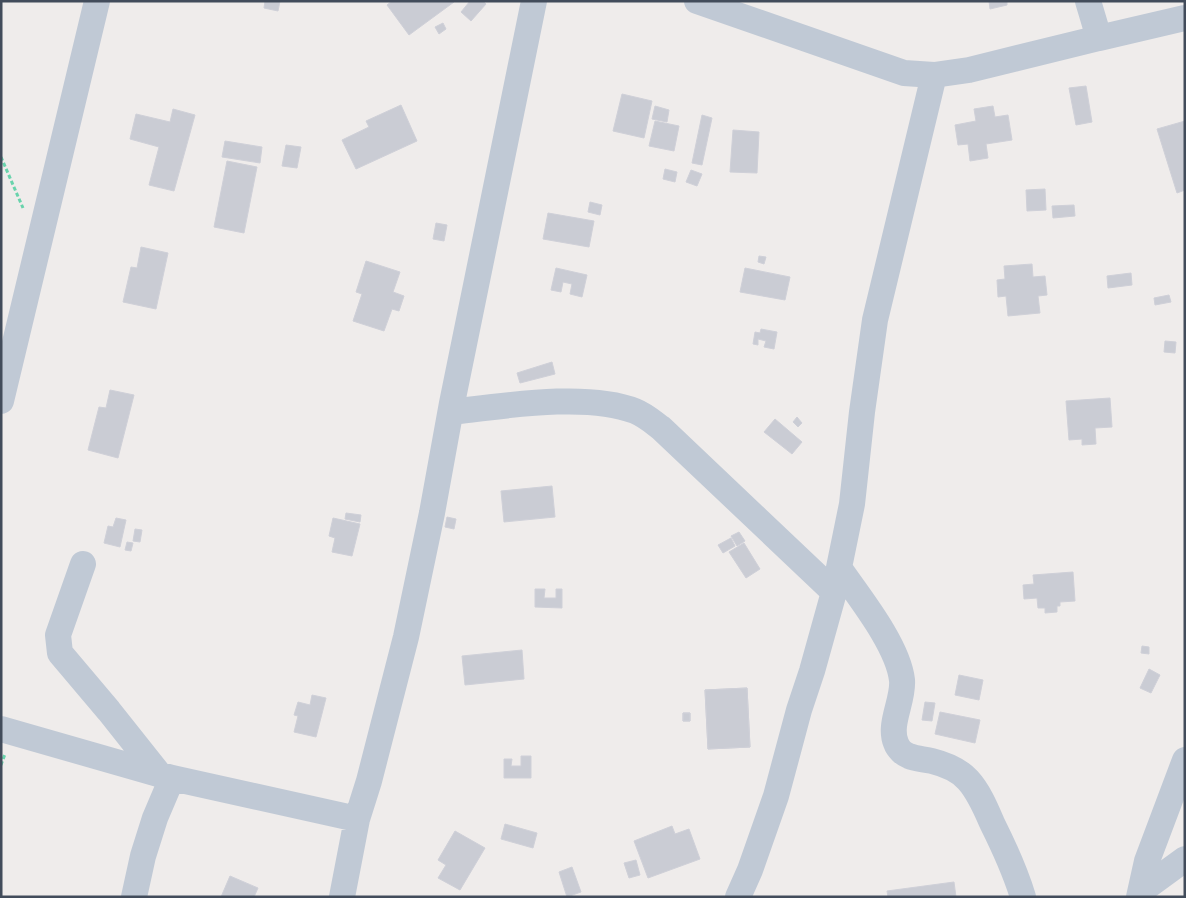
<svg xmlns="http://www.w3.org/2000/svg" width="1186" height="898" viewBox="0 0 1186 898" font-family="'PT Sans',sans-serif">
<rect width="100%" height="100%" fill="#efeceb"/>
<path fill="#caccd4" stroke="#cfd0d8" d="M 265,1 L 280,1 L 278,11 L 264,8 Z
M 392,1 L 453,1 L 454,2 L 409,35 L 387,5 Z
M 470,1 L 483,1 L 486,4 L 471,21 L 461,12 Z
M 989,1 L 1007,1 L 1007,5 L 990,9 Z
M 443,23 L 446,29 L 439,34 L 435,27 Z
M 1086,86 L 1092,122 L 1076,125 L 1069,88 Z
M 622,94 L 652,101 L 644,138 L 613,131 Z
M 401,105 L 417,141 L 356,169 L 342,140 L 369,127 L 366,121 Z
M 655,106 L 669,110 L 667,122 L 652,119 Z
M 993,106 L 995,117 L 1008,115 L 1012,140 L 986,144 L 988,158 L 970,161 L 968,144 L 958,145 L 955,125 L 976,121 L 974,109 Z
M 173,109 L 195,115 L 174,191 L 149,185 L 159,147 L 130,139 L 136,114 L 170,122 Z
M 702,115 L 712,118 L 702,165 L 692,163 Z
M 655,121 L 679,126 L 674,151 L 649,146 Z
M 1185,121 L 1185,190 L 1177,193 L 1157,129 Z
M 733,130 L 759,132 L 757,173 L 730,172 Z
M 225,141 L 262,147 L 260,163 L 222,157 Z
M 286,145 L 301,147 L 297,168 L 282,166 Z
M 227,161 L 257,167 L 244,233 L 214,227 Z
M 665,169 L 677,172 L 675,182 L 663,179 Z
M 691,170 L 702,174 L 697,186 L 686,182 Z
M 1045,189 L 1046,210 L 1027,211 L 1026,190 Z
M 590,202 L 602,205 L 600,215 L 588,212 Z
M 1074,205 L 1075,216 L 1053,218 L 1052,206 Z
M 548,213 L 594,221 L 589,247 L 543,239 Z
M 436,223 L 447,225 L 444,241 L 433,239 Z
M 141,247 L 168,253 L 156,309 L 123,302 L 131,267 L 137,268 Z
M 759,256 L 766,257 L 764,264 L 758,262 Z
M 366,261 L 400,272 L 393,292 L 404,296 L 399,311 L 392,309 L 384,331 L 353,321 L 362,294 L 356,292 Z
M 1032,264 L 1033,277 L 1045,276 L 1047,295 L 1038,296 L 1040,313 L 1008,316 L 1006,296 L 998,297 L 997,280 L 1005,279 L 1004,266 Z
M 556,268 L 587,275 L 582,297 L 570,294 L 572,284 L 563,282 L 561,292 L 551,290 Z
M 745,268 L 790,277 L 785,300 L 740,292 Z
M 1131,273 L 1132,285 L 1108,288 L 1107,276 Z
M 1169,295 L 1171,302 L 1155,305 L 1154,298 Z
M 761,329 L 777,332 L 774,349 L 764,347 L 766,341 L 758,339 L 758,345 L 753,344 L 755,332 L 760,333 Z
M 1165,341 L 1176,342 L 1175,353 L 1164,352 Z
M 552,362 L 555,374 L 520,383 L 517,373 Z
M 110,390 L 134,395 L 118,458 L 88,450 L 99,407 L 106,408 Z
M 1110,398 L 1112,427 L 1095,428 L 1096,444 L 1082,445 L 1082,439 L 1069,440 L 1066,401 Z
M 797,417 L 802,423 L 798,427 L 793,422 Z
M 775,419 L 802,442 L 792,454 L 764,432 Z
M 552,486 L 555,517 L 504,522 L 501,491 Z
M 346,513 L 361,515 L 360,522 L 345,519 Z
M 447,517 L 456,519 L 454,529 L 445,527 Z
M 116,518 L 126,520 L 120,547 L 104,543 L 108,526 L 113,527 Z
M 333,518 L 360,524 L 352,556 L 332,552 L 335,538 L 329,536 Z
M 135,529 L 142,530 L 140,542 L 133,541 Z
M 739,532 L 745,541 L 737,546 L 731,536 Z
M 731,538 L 735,546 L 723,553 L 718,545 Z
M 127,542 L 133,543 L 131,551 L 125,550 Z
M 744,543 L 760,569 L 746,578 L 729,552 Z
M 1073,572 L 1075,601 L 1060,602 L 1060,606 L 1057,606 L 1057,612 L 1045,613 L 1045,608 L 1038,608 L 1037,598 L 1024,599 L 1023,585 L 1034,584 L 1033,575 Z
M 535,589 L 545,589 L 544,598 L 556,598 L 556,589 L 562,589 L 562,608 L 535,607 Z
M 1142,646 L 1149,647 L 1149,654 L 1141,653 Z
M 522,650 L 524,679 L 465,685 L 462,656 Z
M 1149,669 L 1160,675 L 1151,693 L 1140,688 Z
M 959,675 L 983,680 L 979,700 L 955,695 Z
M 747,688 L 750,747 L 708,749 L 705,690 Z
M 747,688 L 750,747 L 708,749 L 705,690 Z
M 312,695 L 326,698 L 316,737 L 294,732 L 298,716 L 294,715 L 298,702 L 310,705 Z
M 925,702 L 935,703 L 932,721 L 922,720 Z
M 940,712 L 980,720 L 975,743 L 935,734 Z
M 683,713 L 690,713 L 690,721 L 683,721 Z
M 683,713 L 690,713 L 690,721 L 683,721 Z
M 521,756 L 531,756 L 531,778 L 504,778 L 504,759 L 512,759 L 511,766 L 521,766 Z
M 505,824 L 537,833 L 533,848 L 501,839 Z
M 672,826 L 675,834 L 689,829 L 700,859 L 648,878 L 634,841 Z
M 455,831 L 485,848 L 460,890 L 438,878 L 446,865 L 438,860 Z
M 636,860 L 640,875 L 629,878 L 624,863 Z
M 572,867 L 581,892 L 567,897 L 559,872 Z
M 230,876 L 258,888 L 254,897 L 221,897 Z
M 954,882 L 956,897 L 888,897 L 887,891 Z"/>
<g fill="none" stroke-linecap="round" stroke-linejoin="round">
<path stroke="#69d3ac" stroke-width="3" stroke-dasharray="4 2.5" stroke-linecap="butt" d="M 1,157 L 23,208
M 1,765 L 5,754"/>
<path stroke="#c0c9d5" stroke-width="26" d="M 697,1 L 904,73 L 934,75 L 969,70 L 1099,38
M 1088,1 L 1099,38 L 1185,18
M 1,401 L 97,1
M 451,412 C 503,406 587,392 635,411 C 645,415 653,422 661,428 L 834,592
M 83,564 L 58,635 L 60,653 L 109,711 L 159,774
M 839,568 C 859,597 898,645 902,680 C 904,700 888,724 896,743 C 898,749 904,754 909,756 C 916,759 924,759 932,761 C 944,764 959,770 968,780 C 979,792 986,809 992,823 C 1004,847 1015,871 1023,897
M 1,729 L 172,778 L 357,819
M 1141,891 L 1185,859
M 134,897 L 143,856 L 155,818 L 172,778
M 342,897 L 357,819 L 369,781 L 406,637 L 432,513 L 452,403 L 534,1
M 738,897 L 750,870 L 776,796 L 799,710 L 812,671 L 834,592 L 852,504 L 862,412 L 875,320 L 934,75
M 1139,897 L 1147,861 L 1185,760"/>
</g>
<rect width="1186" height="898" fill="none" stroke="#424c5b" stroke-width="5"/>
</svg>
